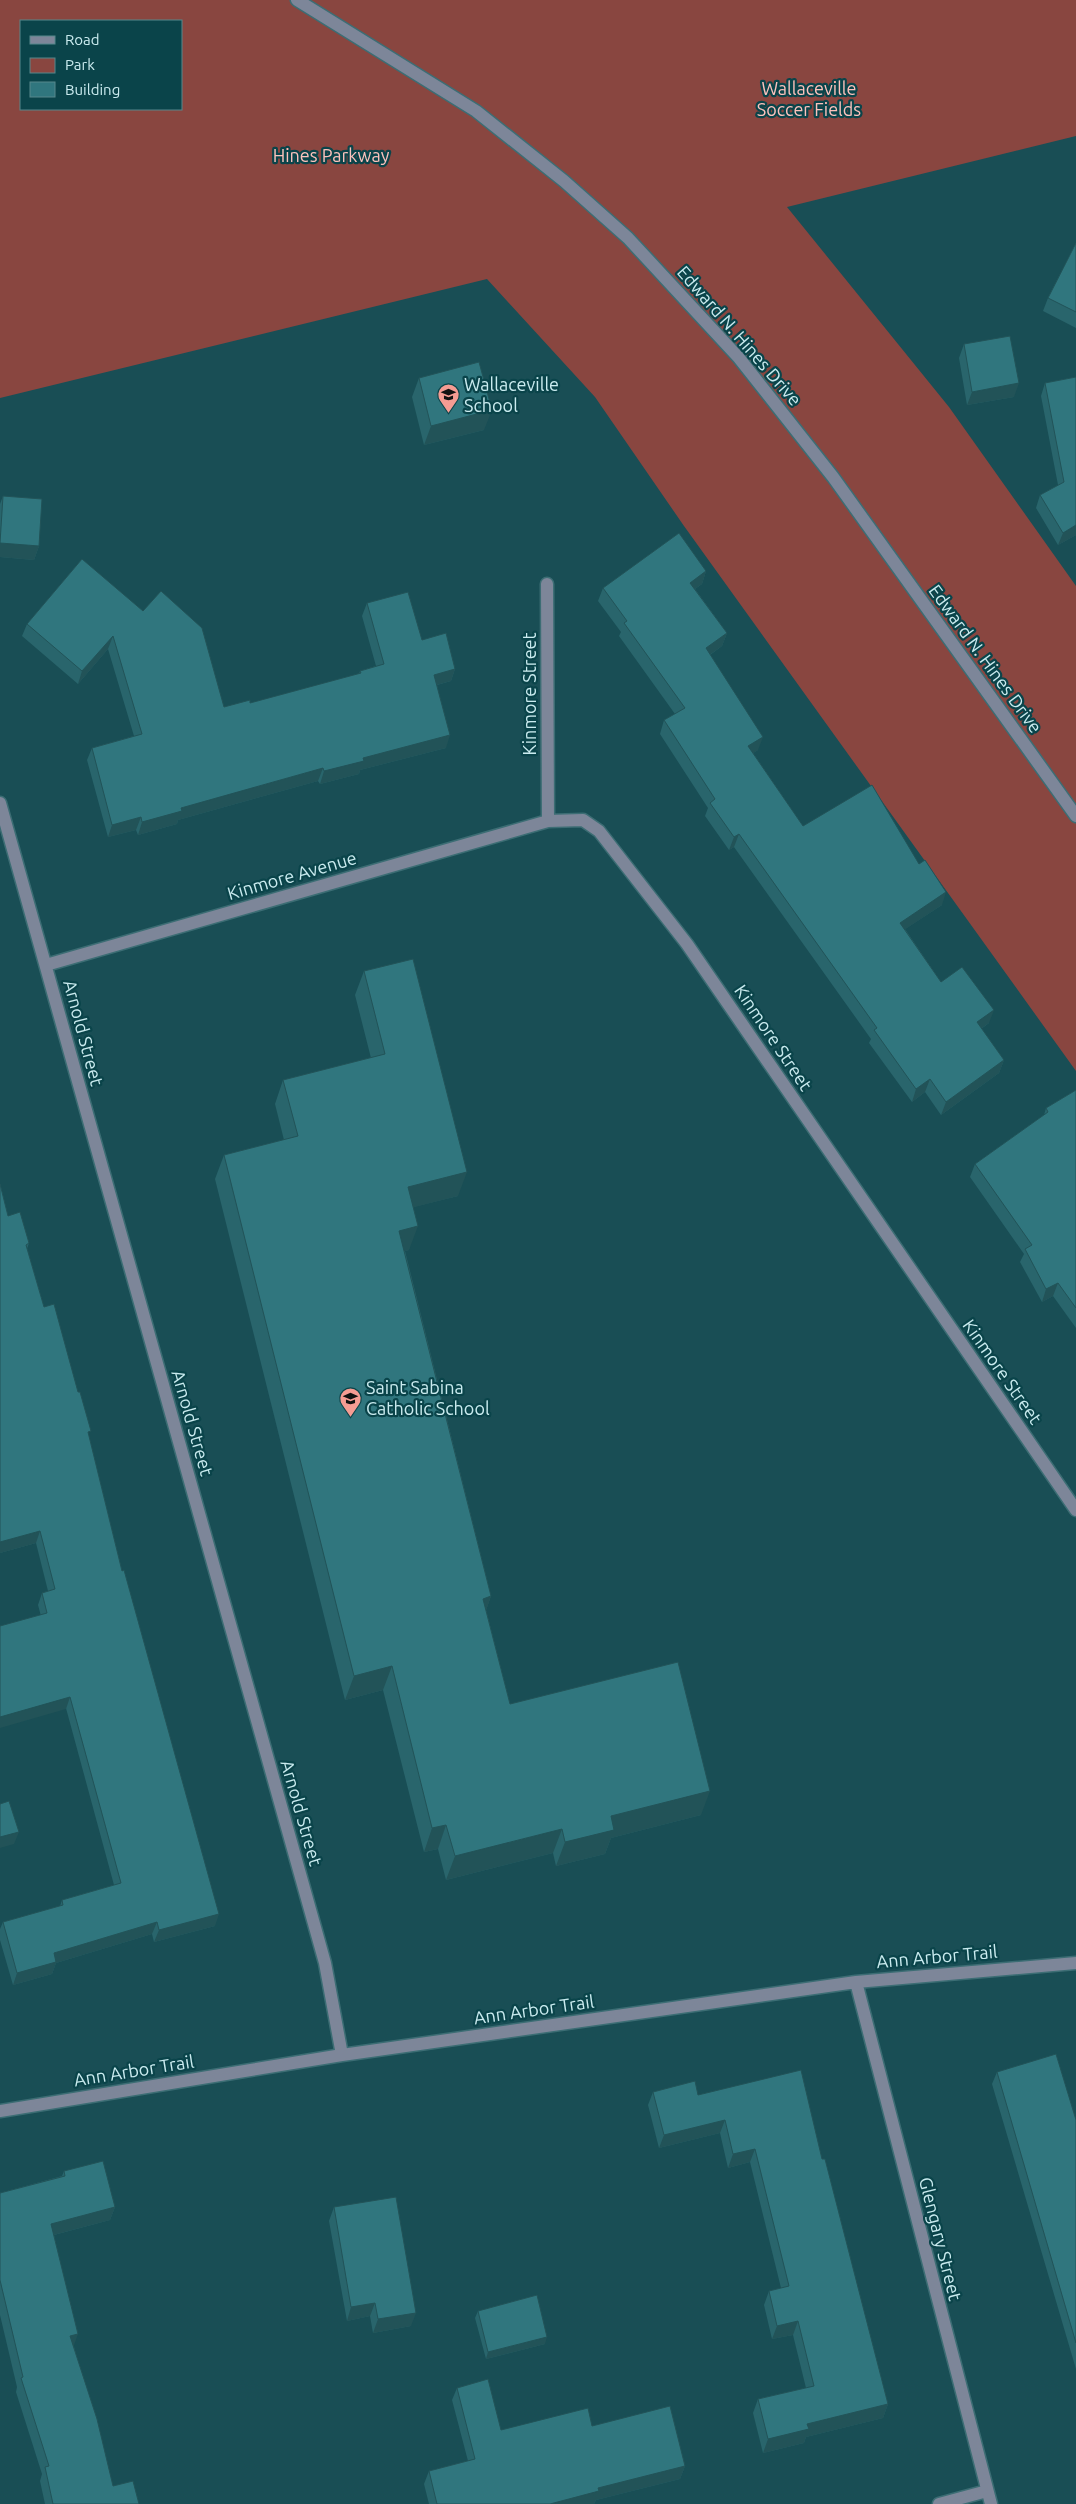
<svg xmlns="http://www.w3.org/2000/svg" width="1076" height="2504" viewBox="0 0 1076 2504" font-family="Ubuntu,sans-serif">
<rect width="100%" height="100%" fill="#194e55"/>
<path fill="#894640" fill-rule="evenodd" d="M 0,0 L 1076,0 L 1076,136 L 787,207 L 949,407 L 1076,586 L 1076,1071 L 684,526 L 595,397 L 487,279 L 0,398 ZM 21,21 L 181,21 L 181,109 L 21,109 Z"/>
<g fill="none" stroke-linecap="round" stroke-linejoin="round">
<defs>
<path id="minor" d="M 297,0 L 476,111 L 564,181 L 628,238 L 739,358 L 833,477 L 1076,816
M 547,584 L 548,821
M 0,803 L 325,1963 L 342,2055
M 46,965 L 548,821 L 583,820 L 599,831 L 687,944 L 1076,1510
M 856,1982 L 991,2504
M 0,2111 L 342,2055 L 856,1982 L 1076,1963
M 939,2504 L 987,2491"/>
</defs>
<use href="#minor" stroke="#3c6d74" stroke-width="15"/>
<use href="#minor" stroke="#7d8699" stroke-width="12"/>
</g>
<path fill="#29656c" d="M 1076,243 L 1076,328 L 1043,311 L 1048,298 Z
M 964,344 L 1014,397 L 967,405 L 959,358 Z
M 1076,377 L 1076,535 L 1058,545 L 1036,508 L 1040,495 L 1058,485 L 1041,396 L 1045,383 Z
M 419,378 L 484,430 L 424,445 L 412,397 Z
M 3,496 L 39,546 L 34,560 L 0,557 L 0,504 Z
M 82,559 L 224,707 L 250,703 L 359,674 L 360,671 L 376,666 L 362,616 L 367,603 L 422,640 L 455,669 L 451,681 L 437,685 L 446,748 L 360,770 L 359,774 L 320,784 L 318,781 L 178,820 L 177,824 L 138,835 L 136,830 L 108,837 L 87,760 L 92,748 L 134,736 L 108,649 L 78,684 L 22,636 L 27,624 Z
M 706,571 L 702,584 L 695,589 L 727,633 L 722,646 L 710,655 L 758,750 L 753,753 L 803,826 L 942,905 L 905,929 L 941,982 L 989,1023 L 981,1029 L 1004,1060 L 999,1073 L 941,1115 L 925,1092 L 912,1102 L 869,1043 L 871,1039 L 734,847 L 729,850 L 705,816 L 708,808 L 660,734 L 664,720 L 675,714 L 619,636 L 621,632 L 598,601 L 603,588 Z
M 364,971 L 458,1196 L 413,1207 L 409,1250 L 405,1251 L 491,1596 L 486,1610 L 510,1704 L 701,1815 L 611,1838 L 605,1854 L 556,1866 L 553,1853 L 446,1880 L 438,1849 L 424,1852 L 383,1690 L 345,1700 L 215,1179 L 224,1155 L 284,1140 L 275,1104 L 283,1080 L 371,1058 L 355,995 Z
M 1076,1090 L 1076,1328 L 1053,1296 L 1042,1302 L 1020,1262 L 1024,1254 L 970,1177 L 975,1164 L 1044,1115 L 1046,1108 Z
M 0,1184 L 8,1216 L 29,1243 L 27,1249 L 44,1307 L 89,1437 L 122,1571 L 215,1926 L 154,1942 L 152,1934 L 56,1963 L 52,1974 L 13,1985 L 0,1940 L 0,1929 L 3,1922 L 60,1906 L 62,1900 L 114,1885 L 38,1605 L 42,1593 L 48,1591 L 36,1543 L 0,1553 Z
M 997,2072 L 1076,2120 L 1076,2369 L 992,2084 Z
M 653,2092 L 698,2095 L 822,2159 L 888,2404 L 883,2418 L 806,2437 L 804,2443 L 763,2453 L 753,2413 L 758,2399 L 806,2388 L 793,2335 L 772,2339 L 764,2305 L 769,2291 L 781,2288 L 750,2162 L 728,2168 L 720,2133 L 659,2148 L 648,2105 Z
M 64,2171 L 115,2207 L 110,2220 L 54,2235 L 74,2347 L 113,2486 L 139,2504 L 45,2504 L 40,2481 L 42,2474 L 16,2392 L 17,2387 L 0,2315 L 0,2193 L 62,2176 Z
M 334,2207 L 411,2326 L 373,2333 L 370,2316 L 347,2321 L 329,2221 Z
M 478,2311 L 545,2344 L 486,2359 L 475,2318 Z
M 457,2388 L 501,2430 L 592,2426 L 685,2466 L 680,2479 L 596,2500 L 594,2504 L 429,2504 L 424,2484 L 429,2471 L 468,2461 L 452,2400 Z"/>
<path fill="#225358" d="M 1019,383 L 1014,397 L 967,405 L 972,392 Z
M 492,410 L 484,430 L 424,445 L 431,426 Z
M 1076,525 L 1076,535 L 1058,545 L 1063,533 Z
M 0,543 L 39,546 L 34,560 L 0,557 Z
M 706,571 L 702,584 L 685,596 L 690,583 Z
M 727,633 L 722,646 L 701,661 L 706,648 Z
M 113,636 L 108,649 L 78,684 L 82,671 Z
M 455,669 L 451,681 L 429,687 L 434,675 Z
M 450,735 L 446,748 L 360,770 L 359,774 L 320,784 L 324,771 L 363,758 Z
M 763,737 L 758,750 L 744,759 L 748,746 Z
M 323,768 L 318,781 L 178,820 L 177,824 L 138,835 L 142,822 L 181,808 Z
M 141,817 L 136,830 L 108,837 L 112,825 Z
M 739,834 L 734,847 L 729,850 L 734,837 Z
M 946,892 L 942,905 L 895,936 L 900,923 Z
M 994,1010 L 989,1023 L 972,1035 L 977,1022 Z
M 1004,1060 L 999,1073 L 941,1115 L 946,1102 Z
M 930,1079 L 925,1092 L 912,1102 L 916,1089 Z
M 467,1172 L 458,1196 L 399,1211 L 408,1187 Z
M 418,1226 L 409,1250 L 391,1255 L 399,1231 Z
M 1058,1283 L 1053,1296 L 1042,1302 L 1046,1289 Z
M 40,1531 L 36,1543 L 0,1553 L 0,1542 Z
M 491,1596 L 483,1620 L 483,1599 Z
M 392,1666 L 383,1690 L 345,1700 L 354,1676 Z
M 70,1697 L 66,1709 L 0,1728 L 0,1717 Z
M 710,1791 L 701,1815 L 611,1838 L 605,1854 L 556,1866 L 565,1842 L 611,1816 Z
M 446,1825 L 438,1849 L 424,1852 L 432,1828 Z
M 562,1829 L 553,1853 L 446,1880 L 455,1856 Z
M 19,1832 L 14,1844 L 0,1848 L 0,1837 Z
M 219,1914 L 215,1926 L 154,1942 L 159,1930 Z
M 157,1922 L 152,1934 L 56,1963 L 52,1974 L 13,1985 L 17,1973 L 54,1953 Z
M 725,2120 L 720,2133 L 659,2148 L 664,2135 Z
M 755,2149 L 750,2162 L 728,2168 L 733,2154 Z
M 115,2207 L 110,2220 L 46,2237 L 51,2224 Z
M 375,2303 L 370,2316 L 347,2321 L 351,2307 Z
M 416,2313 L 411,2326 L 373,2333 L 378,2319 Z
M 798,2321 L 793,2335 L 772,2339 L 777,2326 Z
M 78,2334 L 73,2348 L 70,2336 Z
M 547,2337 L 545,2344 L 486,2359 L 488,2352 Z
M 888,2404 L 883,2418 L 806,2437 L 804,2443 L 763,2453 L 768,2439 L 807,2424 Z
M 685,2466 L 680,2479 L 596,2500 L 594,2504 L 550,2504 L 598,2488 Z"/>
<path fill="#30767e" stroke="#225358" d="M 1076,243 L 1076,312 L 1048,298 Z
M 1010,336 L 1019,383 L 972,392 L 964,344 Z
M 479,362 L 492,410 L 431,426 L 419,378 Z
M 1076,377 L 1076,525 L 1063,533 L 1040,495 L 1064,482 L 1045,383 Z
M 3,496 L 42,499 L 39,546 L 0,543 Z
M 679,533 L 706,571 L 690,583 L 727,633 L 706,648 L 763,737 L 748,746 L 803,826 L 872,785 L 919,864 L 925,860 L 946,892 L 900,923 L 941,982 L 962,967 L 994,1010 L 977,1022 L 1004,1060 L 946,1102 L 930,1079 L 916,1089 L 874,1030 L 877,1028 L 739,834 L 734,837 L 710,803 L 715,799 L 664,720 L 685,708 L 624,623 L 627,621 L 603,588 Z
M 82,559 L 143,611 L 161,591 L 202,628 L 224,707 L 250,700 L 250,703 L 361,673 L 360,671 L 384,664 L 367,603 L 408,592 L 422,640 L 446,633 L 455,669 L 434,675 L 450,735 L 363,758 L 364,761 L 324,771 L 323,768 L 181,808 L 182,811 L 142,822 L 141,817 L 112,825 L 92,748 L 142,734 L 113,636 L 82,671 L 27,624 Z
M 413,959 L 467,1172 L 408,1187 L 418,1226 L 399,1231 L 491,1596 L 483,1599 L 510,1704 L 678,1662 L 710,1791 L 611,1816 L 614,1830 L 565,1842 L 562,1829 L 455,1856 L 446,1825 L 432,1828 L 392,1666 L 354,1676 L 224,1155 L 298,1136 L 283,1080 L 385,1054 L 364,971 Z
M 1076,1090 L 1076,1308 L 1058,1283 L 1046,1289 L 1025,1249 L 1032,1245 L 975,1164 L 1048,1112 L 1046,1108 Z
M 0,1184 L 8,1216 L 20,1212 L 29,1243 L 26,1245 L 44,1307 L 54,1304 L 78,1392 L 80,1392 L 91,1431 L 88,1432 L 122,1571 L 124,1570 L 219,1914 L 159,1930 L 157,1922 L 54,1953 L 56,1962 L 17,1973 L 3,1922 L 63,1905 L 62,1900 L 121,1883 L 70,1697 L 0,1717 L 0,1626 L 47,1613 L 42,1593 L 55,1589 L 40,1531 L 0,1542 Z
M 9,1801 L 19,1832 L 0,1837 L 0,1804 Z
M 1056,2054 L 1076,2120 L 1076,2343 L 997,2072 Z
M 801,2070 L 822,2159 L 825,2159 L 888,2404 L 807,2424 L 809,2429 L 768,2439 L 758,2399 L 814,2386 L 798,2321 L 777,2326 L 769,2291 L 789,2286 L 755,2149 L 733,2154 L 725,2120 L 664,2135 L 653,2092 L 695,2081 L 698,2095 Z
M 103,2161 L 115,2207 L 51,2224 L 78,2334 L 70,2336 L 97,2419 L 113,2486 L 133,2481 L 139,2504 L 53,2504 L 45,2467 L 49,2466 L 21,2378 L 23,2377 L 0,2280 L 0,2193 L 65,2176 L 64,2171 Z
M 396,2197 L 416,2313 L 378,2319 L 375,2303 L 351,2307 L 334,2207 Z
M 537,2295 L 547,2337 L 488,2352 L 478,2311 Z
M 488,2379 L 501,2430 L 588,2408 L 592,2426 L 670,2406 L 685,2466 L 598,2488 L 599,2491 L 550,2504 L 437,2504 L 429,2471 L 475,2459 L 457,2388 Z"/>
<defs>
<symbol id="school-pin" viewBox="-11 -11 22 30"><path d="M0 17L-7.5 6A9.5 9.5 0 1 1 7.5 6Z" fill="#f59c93" stroke="#0a444a"/><path d="M0-5L7-2L0 1L-7-2ZM-4 1L0 2.5L4 1V4Q0 6-4 4Z" fill="#111"/></symbol>
</defs>
<g fill-rule="evenodd">
<use href="#school-pin" x="436" y="382" width="25" height="34"/>
<use href="#school-pin" x="338" y="1386" width="25" height="34"/>
</g>
<g text-anchor="middle" stroke-width="4.5" stroke-linejoin="round" paint-order="stroke">
<g font-size="18" fill="#fdc2bc" stroke="#0a444a">
<text x="809" y="95">Wallaceville<tspan x="809" dy="21">Soccer Fields</tspan></text>
<text x="331" y="162">Hines Parkway</text>
</g>
<g font-size="18" fill="#caebef" stroke="#0a444a">
<text transform="translate(739 336) rotate(49)" y="6">Edward N. Hines Drive</text>
<text transform="translate(985 659) rotate(54)" y="6">Edward N. Hines Drive</text>
<text transform="translate(530 694) rotate(-90)" y="6">Kinmore Street</text>
<text transform="translate(292 876) rotate(-16)" y="6">Kinmore Avenue</text>
<text transform="translate(83 1033) rotate(75)" y="6">Arnold Street</text>
<text transform="translate(773 1038) rotate(56)" y="6">Kinmore Street</text>
<text transform="translate(1002 1372) rotate(55)" y="6">Kinmore Street</text>
<text transform="translate(192 1423) rotate(74)" y="6">Arnold Street</text>
<text transform="translate(301 1813) rotate(74)" y="6">Arnold Street</text>
<text transform="translate(937 1957) rotate(-5)" y="6">Ann Arbor Trail</text>
<text transform="translate(534 2010) rotate(-8)" y="6">Ann Arbor Trail</text>
<text transform="translate(134 2071) rotate(-9)" y="6">Ann Arbor Trail</text>
<text transform="translate(940 2239) rotate(76)" y="6">Glengary Street</text>
</g>
<g font-size="18" fill="#caebef" stroke="#0a444a" text-anchor="start">
<text x="464" y="391">Wallaceville<tspan x="464" dy="21">School</tspan></text>
<text x="366" y="1394">Saint Sabina<tspan x="366" dy="21">Catholic School</tspan></text>
</g>
</g>
<rect x="20" y="20" width="162" height="90" fill="#0a444a" stroke="#57878c"/>
<rect x="30" y="36" width="25" height="8" fill="#7d8699" stroke="#57878c"/>
<text x="65" y="45" font-size="15" fill="#caebef">Road</text>
<rect x="30" y="58" width="25" height="15" fill="#894640" stroke="#57878c"/>
<text x="65" y="70" font-size="15" fill="#caebef">Park</text>
<rect x="30" y="82" width="25" height="15" fill="#30767e" stroke="#57878c"/>
<text x="65" y="95" font-size="15" fill="#caebef">Building</text>
</svg>
